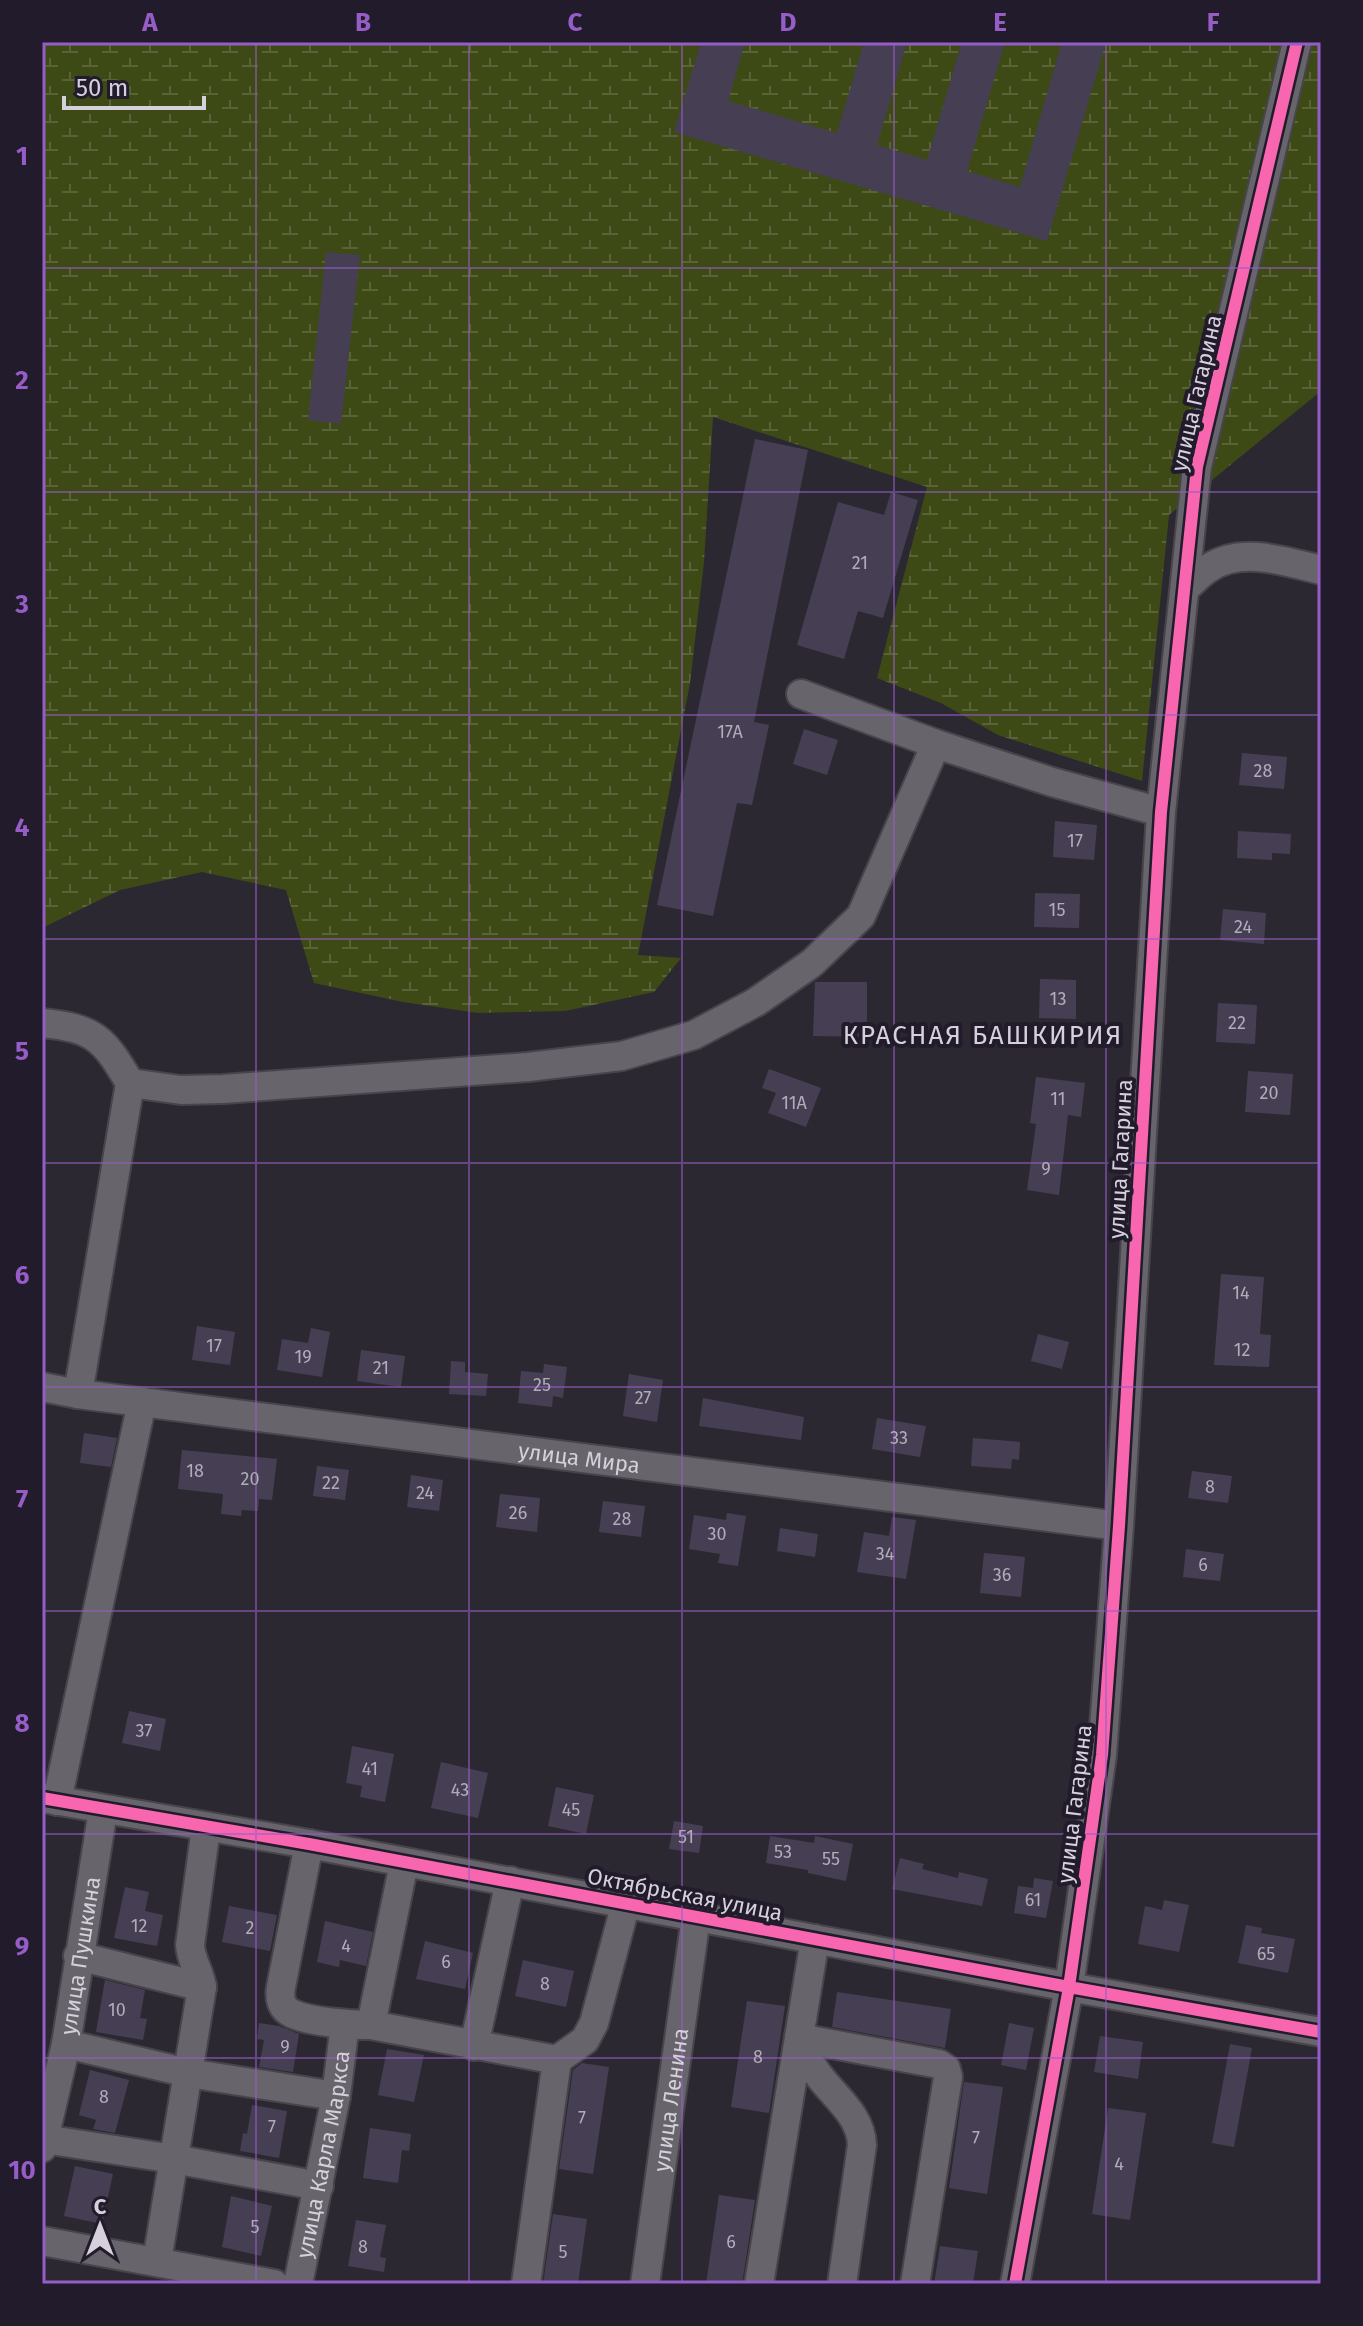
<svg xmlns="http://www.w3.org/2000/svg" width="1363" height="2326" viewBox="0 0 1363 2326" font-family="'Fira Sans',sans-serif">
<defs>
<pattern id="wetland-marsh" width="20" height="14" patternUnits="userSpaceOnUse" patternTransform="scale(2)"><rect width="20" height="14" fill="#3e4a16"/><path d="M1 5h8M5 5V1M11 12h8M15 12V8" fill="none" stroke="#596337"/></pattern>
</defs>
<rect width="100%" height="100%" fill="#2c2831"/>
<path fill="url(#wetland-marsh)" d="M 42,42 L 1321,42 L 1321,391 L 1169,515 L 1142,781 L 998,735 L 941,703 L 877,678 L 927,487 L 713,417 L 704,562 L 690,683 L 638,955 L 681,958 L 654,992 L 565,1011 L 478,1013 L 403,1002 L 314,983 L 286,890 L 202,872 L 120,890 L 42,928 Z"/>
<path fill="#463f53" d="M 701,42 L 745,42 L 728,101 L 837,133 L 864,42 L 907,42 L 877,145 L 927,160 L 962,42 L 1005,42 L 967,171 L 1020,187 L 1062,42 L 1106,42 L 1047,241 L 674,132 Z
M 326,252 L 360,255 L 341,424 L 308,420 Z
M 755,439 L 808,450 L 754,722 L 769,725 L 752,805 L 737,803 L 713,916 L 657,905 Z
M 891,492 L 918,500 L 883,618 L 858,611 L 844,659 L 797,645 L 838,502 L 884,515 Z
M 804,729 L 838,740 L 827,775 L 793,764 Z
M 1242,753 L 1287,757 L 1284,789 L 1239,785 Z
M 1055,821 L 1097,825 L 1094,860 L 1053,857 Z
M 1238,831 L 1291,834 L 1290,854 L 1272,853 L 1272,860 L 1237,858 Z
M 1035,893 L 1080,894 L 1079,928 L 1034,927 Z
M 1223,909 L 1266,913 L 1264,944 L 1220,940 Z
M 1040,979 L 1076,980 L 1076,1019 L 1039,1018 Z
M 815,982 L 867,982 L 867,1037 L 813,1036 Z
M 1218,1003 L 1257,1005 L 1255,1044 L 1216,1042 Z
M 769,1069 L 821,1088 L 806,1127 L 768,1113 L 776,1093 L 762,1088 Z
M 1248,1071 L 1293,1074 L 1290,1115 L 1245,1112 Z
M 1036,1077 L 1085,1083 L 1081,1117 L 1068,1115 L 1059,1195 L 1027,1190 L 1036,1124 L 1030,1123 Z
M 1221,1274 L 1264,1277 L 1260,1334 L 1271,1335 L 1269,1367 L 1214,1365 Z
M 197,1326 L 235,1332 L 230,1365 L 192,1360 Z
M 311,1328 L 330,1332 L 322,1377 L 277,1370 L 282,1339 L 308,1343 Z
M 1038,1334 L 1069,1342 L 1062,1369 L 1031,1361 Z
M 361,1350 L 405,1356 L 401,1387 L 357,1381 Z
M 451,1361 L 465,1362 L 465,1372 L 488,1374 L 486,1396 L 449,1394 Z
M 544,1364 L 567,1367 L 563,1398 L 553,1396 L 552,1407 L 518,1403 L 521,1371 L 543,1373 Z
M 629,1374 L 663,1380 L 657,1422 L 623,1416 Z
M 703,1398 L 804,1417 L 801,1440 L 699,1426 Z
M 877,1418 L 926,1426 L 920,1457 L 872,1449 Z
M 84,1433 L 117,1438 L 111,1467 L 80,1463 Z
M 973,1438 L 1020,1442 L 1019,1460 L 1012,1459 L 1011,1469 L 971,1466 Z
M 182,1450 L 277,1459 L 272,1500 L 259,1499 L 258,1511 L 242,1510 L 241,1516 L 221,1514 L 223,1494 L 178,1489 Z
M 317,1466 L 349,1470 L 345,1500 L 313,1496 Z
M 1192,1471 L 1232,1476 L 1228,1503 L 1188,1498 Z
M 411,1475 L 443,1480 L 439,1511 L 407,1507 Z
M 500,1494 L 540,1498 L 537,1532 L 496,1527 Z
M 603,1501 L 645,1506 L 641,1537 L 599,1532 Z
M 727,1513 L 746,1516 L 738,1566 L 718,1563 L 720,1554 L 689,1549 L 694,1515 L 726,1520 Z
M 892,1517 L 916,1520 L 906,1579 L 857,1572 L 864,1532 L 889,1536 Z
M 780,1528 L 818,1534 L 815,1557 L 777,1551 Z
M 1186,1549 L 1224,1554 L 1220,1581 L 1183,1577 Z
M 984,1553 L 1025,1557 L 1021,1597 L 980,1593 Z
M 129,1711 L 166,1719 L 160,1751 L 122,1743 Z
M 352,1746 L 394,1754 L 385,1802 L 360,1797 L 362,1786 L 346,1783 Z
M 441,1762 L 488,1773 L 478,1818 L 431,1808 Z
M 556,1787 L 594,1795 L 586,1834 L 548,1826 Z
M 674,1821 L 703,1826 L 699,1853 L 669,1849 Z
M 770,1836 L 814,1843 L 815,1836 L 853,1844 L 846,1881 L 808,1873 L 808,1870 L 766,1863 Z
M 900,1858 L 924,1864 L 922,1869 L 958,1878 L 959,1872 L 988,1879 L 982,1906 L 892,1889 Z
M 1034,1878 L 1053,1881 L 1046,1918 L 1014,1913 L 1018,1886 L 1033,1888 Z
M 125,1887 L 149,1892 L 145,1911 L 163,1915 L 157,1946 L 114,1938 Z
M 1164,1900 L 1189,1905 L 1179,1952 L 1138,1944 L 1145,1906 L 1162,1910 Z
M 229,1906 L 277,1915 L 270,1951 L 222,1942 Z
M 325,1921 L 373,1932 L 366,1966 L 340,1960 L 339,1967 L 317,1962 Z
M 1246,1925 L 1262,1928 L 1261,1933 L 1295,1939 L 1288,1973 L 1238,1963 Z
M 425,1941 L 473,1953 L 465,1989 L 416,1979 Z
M 523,1960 L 574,1971 L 566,2007 L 515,1996 Z
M 105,1980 L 145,1990 L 140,2018 L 147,2019 L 143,2040 L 96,2032 Z
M 837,1992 L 951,2009 L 945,2048 L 832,2027 Z
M 747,2001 L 785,2006 L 769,2113 L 731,2107 Z
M 259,2023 L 279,2026 L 299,2034 L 293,2072 L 259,2067 L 264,2040 L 257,2039 Z
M 1009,2023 L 1034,2028 L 1026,2070 L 1001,2065 Z
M 1100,2036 L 1143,2042 L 1138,2079 L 1094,2072 Z
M 1230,2044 L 1252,2048 L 1234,2147 L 1212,2143 Z
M 387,2049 L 424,2055 L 414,2102 L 378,2095 Z
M 582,2063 L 609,2067 L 593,2174 L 559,2169 L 573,2070 Z
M 90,2070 L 129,2080 L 115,2133 L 93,2129 L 96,2120 L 79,2115 Z
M 964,2082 L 1003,2087 L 987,2194 L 949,2188 Z
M 252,2105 L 287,2111 L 279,2158 L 240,2151 L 243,2133 L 247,2134 Z
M 1108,2108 L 1146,2113 L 1130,2220 L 1092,2214 Z
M 370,2128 L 411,2134 L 409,2151 L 402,2150 L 398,2183 L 363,2178 Z
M 75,2166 L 113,2174 L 102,2224 L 64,2216 Z
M 719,2195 L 755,2200 L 742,2284 L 706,2284 Z
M 231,2196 L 272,2206 L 261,2256 L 222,2247 Z
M 553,2214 L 587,2219 L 578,2284 L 543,2284 Z
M 356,2220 L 386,2225 L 380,2257 L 386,2258 L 384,2272 L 348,2266 Z
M 940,2246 L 978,2251 L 973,2284 L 934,2284 Z"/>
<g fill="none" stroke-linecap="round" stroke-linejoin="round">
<defs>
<g id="minor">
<path d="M 1185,588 C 1193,582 1200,573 1209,568 C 1242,546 1287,562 1321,570"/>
<path d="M 801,694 L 936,744 L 1052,782 L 1161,812"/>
<path d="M 42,1023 C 95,1028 104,1039 130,1083 L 78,1394"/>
<path d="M 130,1083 L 181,1090 L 223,1089 L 528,1067 L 622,1056 L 694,1035 L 756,1002 L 812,963 L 861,916 L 936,744"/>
<path id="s1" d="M 42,1387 L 78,1394 L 1119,1526"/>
<path d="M 42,1798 L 309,1844 L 1069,1987 L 1321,2032"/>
<path d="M 57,1801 L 142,1402"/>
<path d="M 309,1844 L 281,1987 C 279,1998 281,2009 293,2014 C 311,2022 351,2025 371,2025 L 557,2060 L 526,2284"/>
<path d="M 78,1956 L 202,1987 L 157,2261"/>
<path d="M 202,1987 C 200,1972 191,1961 190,1945 L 206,1828"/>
<path d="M 371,2025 L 404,1863"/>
<path d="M 799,2038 L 939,2064 L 946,2069 L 948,2077 L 915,2284"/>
<path d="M 799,2038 C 804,2052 810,2065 820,2077 C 836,2098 861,2116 862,2145 L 842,2284"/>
<path d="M 66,2044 L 188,2073 L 336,2096"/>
<path d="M 474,2046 L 510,1881"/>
<path d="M 557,2060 L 585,2040 L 594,2023 L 626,1903"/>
<path d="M 44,2139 L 174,2159 L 319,2186"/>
<path id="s2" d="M 42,2148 L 66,2044 L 103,1810"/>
<path d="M 42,2241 L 274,2284"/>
<path id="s3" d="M 298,2284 L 336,2096 L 345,2024"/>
<path id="s4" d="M 645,2284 L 696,1917"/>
<path d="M 759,2284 L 815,1939"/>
<path d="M 1015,2284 L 1069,1987 L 1102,1755 L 1119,1526 L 1161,812 L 1197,467 L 1297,42"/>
</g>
</defs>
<use href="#minor" stroke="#47444b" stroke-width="32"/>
<use href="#minor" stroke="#67646b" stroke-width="28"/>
<defs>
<path id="cycleway" d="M 42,1798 L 309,1844 L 1069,1987 L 1321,2032
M 1015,2284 L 1069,1987 L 1102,1755 L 1119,1526 L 1161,812 L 1197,467 L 1297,42"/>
</defs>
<use href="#cycleway" stroke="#221b2b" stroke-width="17"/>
<use href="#cycleway" stroke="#f766af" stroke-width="12"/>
</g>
<path fill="none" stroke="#965dc7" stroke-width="2" stroke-opacity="0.55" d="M 256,42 L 256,2284M 469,42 L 469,2284M 682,42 L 682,2284M 894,42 L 894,2284M 1106,42 L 1106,2284M 42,268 L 1321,268M 42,492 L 1321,492M 42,715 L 1321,715M 42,939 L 1321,939M 42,1163 L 1321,1163M 42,1387 L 1321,1387M 42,1611 L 1321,1611M 42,1834 L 1321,1834M 42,2058 L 1321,2058"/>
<g text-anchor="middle" stroke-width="8" stroke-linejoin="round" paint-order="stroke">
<g font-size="18" fill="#b1acb9">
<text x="860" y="569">21</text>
<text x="730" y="738">17А</text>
<text x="1263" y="777">28</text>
<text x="1075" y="847">17</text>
<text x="1057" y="916">15</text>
<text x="1243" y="933">24</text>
<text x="1058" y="1005">13</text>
<text x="1237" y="1029">22</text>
<text x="1269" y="1099">20</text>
<text x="1058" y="1105">11</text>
<text x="794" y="1109">11А</text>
<text x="1046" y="1175">9</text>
<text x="1241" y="1299">14</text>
<text x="214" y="1352">17</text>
<text x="1242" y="1356">12</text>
<text x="303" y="1363">19</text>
<text x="381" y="1374">21</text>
<text x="542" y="1391">25</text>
<text x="643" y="1404">27</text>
<text x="899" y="1444">33</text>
<text x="195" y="1477">18</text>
<text x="250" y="1485">20</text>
<text x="331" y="1489">22</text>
<text x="1210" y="1493">8</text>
<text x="425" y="1499">24</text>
<text x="518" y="1519">26</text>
<text x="622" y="1525">28</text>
<text x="717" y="1540">30</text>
<text x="885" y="1560">34</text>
<text x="1203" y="1571">6</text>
<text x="1002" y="1581">36</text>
<text x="144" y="1737">37</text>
<text x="370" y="1775">41</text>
<text x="460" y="1796">43</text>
<text x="571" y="1816">45</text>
<text x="686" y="1843">51</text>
<text x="783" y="1858">53</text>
<text x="831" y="1865">55</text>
<text x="1033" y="1906">61</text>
<text x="139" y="1932">12</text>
<text x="250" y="1934">2</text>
<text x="346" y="1952">4</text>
<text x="1266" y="1960">65</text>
<text x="446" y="1968">6</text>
<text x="545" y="1990">8</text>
<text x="117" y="2016">10</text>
<text x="285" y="2053">9</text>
<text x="758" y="2063">8</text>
<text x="104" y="2103">8</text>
<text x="582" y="2124">7</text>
<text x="272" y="2133">7</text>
<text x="976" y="2144">7</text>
<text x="1119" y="2170">4</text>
<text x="255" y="2233">5</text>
<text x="731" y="2248">6</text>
<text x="363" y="2253">8</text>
<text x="563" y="2258">5</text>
</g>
<g font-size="22" fill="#d5d0db" stroke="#221b2b">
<text transform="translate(1196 393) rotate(-77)" y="8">улица Гагарина</text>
<text transform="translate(1120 1159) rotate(-87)" y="8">улица Гагарина</text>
<text dy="8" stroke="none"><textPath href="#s1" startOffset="542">улица Мира</textPath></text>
<text transform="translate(1074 1804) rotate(-83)" y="8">улица Гагарина</text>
<text transform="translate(685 1894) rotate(11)" y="8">Октябрьская улица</text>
<text dy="8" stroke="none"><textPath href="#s2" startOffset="196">улица Пушкина</textPath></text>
<text dy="8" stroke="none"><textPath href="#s4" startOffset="186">улица Ленина</textPath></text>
<text dy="8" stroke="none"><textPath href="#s3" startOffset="132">улица Карла Маркса</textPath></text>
</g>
<g font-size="26" letter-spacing="2" fill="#d5d0db" stroke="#221b2b">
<text x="983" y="1044">КРАСНАЯ БАШКИРИЯ</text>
</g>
</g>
<rect width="1363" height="2326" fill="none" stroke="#221b2b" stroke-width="88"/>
<g transform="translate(100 2226)" stroke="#221b2b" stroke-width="6" paint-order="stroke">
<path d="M0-6L14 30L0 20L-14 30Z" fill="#d5d0db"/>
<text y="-12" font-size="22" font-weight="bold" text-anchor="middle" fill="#d5d0db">С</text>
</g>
<path d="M64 96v12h140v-12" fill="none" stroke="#d5d0db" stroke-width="4"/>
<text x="76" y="96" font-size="24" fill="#d5d0db" stroke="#221b2b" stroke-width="6" paint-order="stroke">50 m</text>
<rect x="44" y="44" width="1275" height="2238" fill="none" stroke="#965dc7" stroke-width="3"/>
<g font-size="26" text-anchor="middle" font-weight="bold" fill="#965dc7">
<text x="150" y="31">A</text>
<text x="363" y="31">B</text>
<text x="575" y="31">C</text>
<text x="788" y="31">D</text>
<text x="1000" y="31">E</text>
<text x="1213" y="31">F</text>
<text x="22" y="165">1</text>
<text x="22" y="389">2</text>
<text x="22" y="613">3</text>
<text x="22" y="836">4</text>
<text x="22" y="1060">5</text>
<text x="22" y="1284">6</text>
<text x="22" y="1508">7</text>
<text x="22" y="1732">8</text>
<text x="22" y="1955">9</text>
<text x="22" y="2179">10</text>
</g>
</svg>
